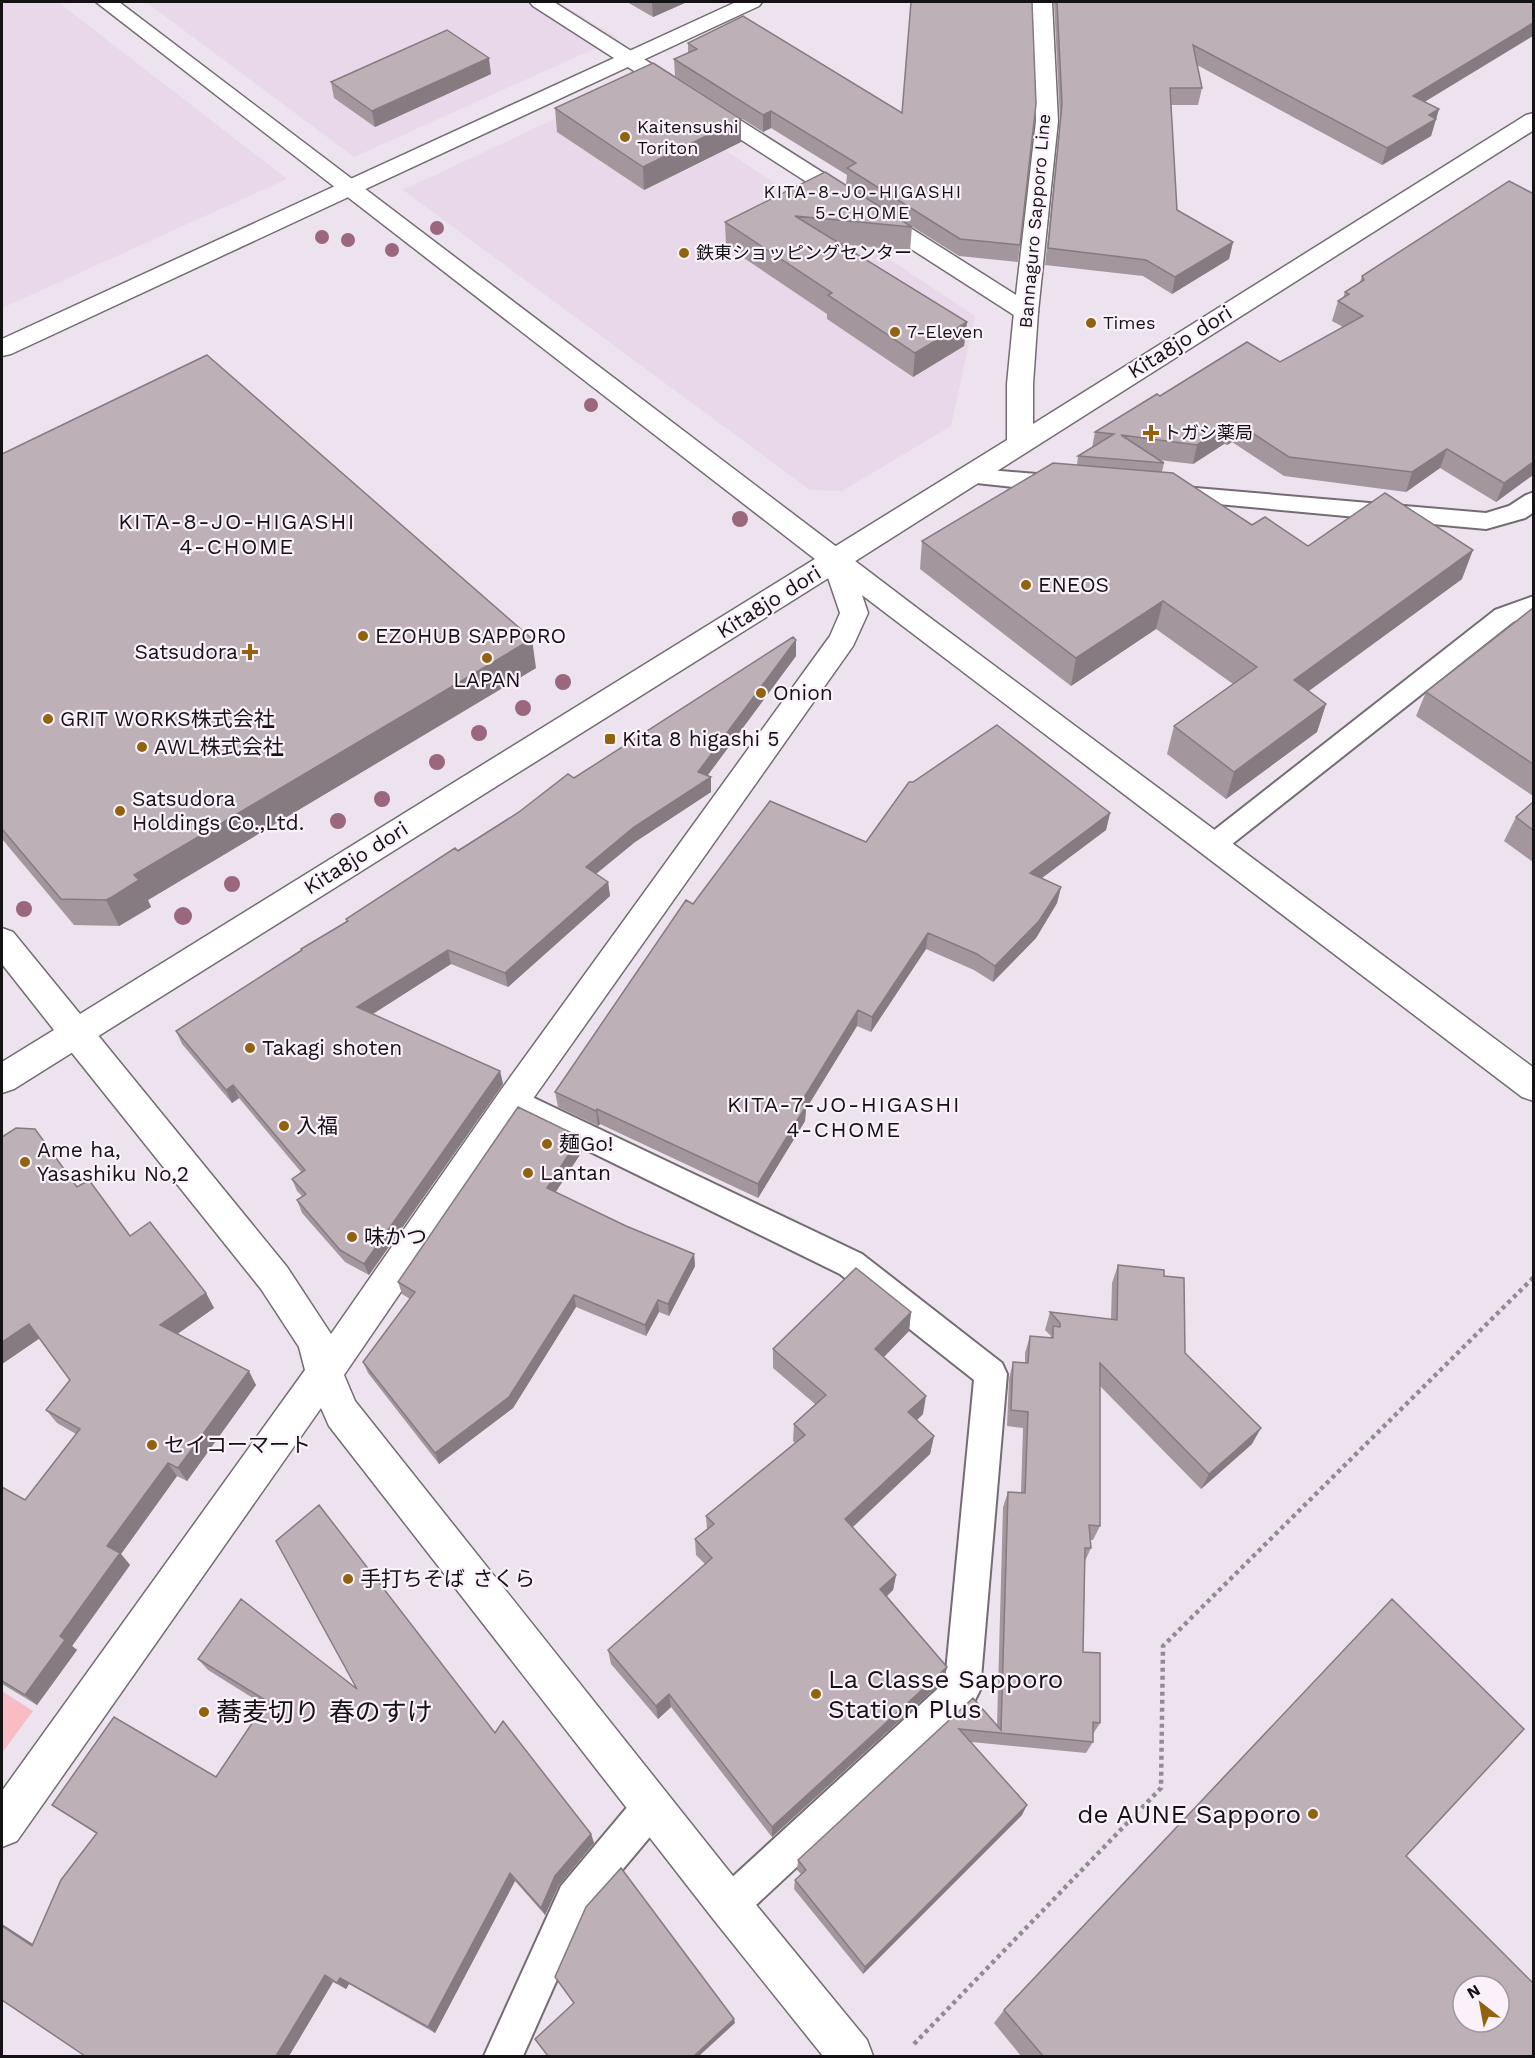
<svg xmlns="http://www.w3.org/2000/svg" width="1535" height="2058" viewBox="0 0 1535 2058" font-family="'Work Sans','Noto Sans JP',sans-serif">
<rect width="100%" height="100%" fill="#ede3ee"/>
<path fill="#e8d8e9" d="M 2,2 L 58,2 L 287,179 L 2,308 Z
M 146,2 L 558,2 L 618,38 L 354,157 Z
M 627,85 L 975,316 L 951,426 L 842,491 L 810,490 L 403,190 Z"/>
<path fill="#f8bcc5" d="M 2,1691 L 33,1711 L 2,1753 Z"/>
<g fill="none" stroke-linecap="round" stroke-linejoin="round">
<defs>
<path id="lane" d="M 966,468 L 1060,476 L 1068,479 L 1071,484 L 1068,489 L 1060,492 L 958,481 L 955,476 L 958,471 Z
M 1172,486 L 1486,513 L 1509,506 L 1526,495 L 1534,492 L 1534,512 L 1525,518 L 1486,529 L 1164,499 L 1160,494 L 1164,489 Z
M 1534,596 L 1534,614 L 1513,622 L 1222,852 L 1213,855 L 1204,852 L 1200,845 L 1204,838 L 1495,610 Z
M 513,1088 L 862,1254 L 1002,1363 L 1007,1374 L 980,1690 L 974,1702 L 742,1918 L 729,1924 L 716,1918 L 710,1905 L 716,1892 L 945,1682 L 974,1380 L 840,1274 L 503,1109 L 498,1100 L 503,1091 Z
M 652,1788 L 665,1793 L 670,1806 L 665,1819 L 587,1912 L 523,2056 L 484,2056 L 561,1886 L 639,1793 Z"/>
<path id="street" d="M 96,2 L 119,2 L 921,611 L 1534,1068 L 1534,1101 L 1522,1097 L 862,595 L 868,613 L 853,646 L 525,1110 L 344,1375 L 355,1401 L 744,1890 L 867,2040 L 873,2056 L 823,2056 L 714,1920 L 329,1426 L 321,1408 L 17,1841 L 2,1847 L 2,1791 L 305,1370 L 299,1347 L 261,1289 L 64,1043 L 59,1033 L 64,1023 L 76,1019 L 88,1023 L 287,1267 L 331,1334 L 501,1090 L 830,636 L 840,613 L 824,566 Z
M 530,2 L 554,2 L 1035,307 L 1038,312 L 1035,317 L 1026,320 L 1017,317 L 533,6 Z"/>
<path id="secondary" d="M 736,2 L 762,2 L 759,6 L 11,354 L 2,356 L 2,339 Z
M 1032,2 L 1052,2 L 1058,121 L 1038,312 L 1033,384 L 1033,424 L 1526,115 L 1534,113 L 1534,130 L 846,567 L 14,1089 L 2,1093 L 2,1062 L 54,1030 L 2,964 L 2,928 L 13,932 L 80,1014 L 1007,440 L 1007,384 L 1014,312 L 1036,121 Z"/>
</defs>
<use href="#lane" stroke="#746b74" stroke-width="4"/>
<use href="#street" stroke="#746b74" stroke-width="3"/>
<use href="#secondary" stroke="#746b74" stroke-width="3"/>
<path stroke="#928b93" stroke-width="4.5" stroke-dasharray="4 4" stroke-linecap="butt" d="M 914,2044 L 1161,1788 L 1163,1646 L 1534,1277"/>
<use href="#lane" fill="#fff" fill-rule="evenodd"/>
<use href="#street" fill="#fff" fill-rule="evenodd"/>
<use href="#secondary" fill="#fff" fill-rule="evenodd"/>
</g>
<g fill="#9a677d">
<circle cx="437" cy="228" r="7"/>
<circle cx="322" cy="237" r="7"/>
<circle cx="348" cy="240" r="7"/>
<circle cx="392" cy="250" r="7"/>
<circle cx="591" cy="405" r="7"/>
<circle cx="740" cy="519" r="8"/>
<circle cx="563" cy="682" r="8"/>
<circle cx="523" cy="708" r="8"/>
<circle cx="479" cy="733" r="8"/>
<circle cx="437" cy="762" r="8"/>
<circle cx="382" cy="799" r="8"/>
<circle cx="338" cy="821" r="8"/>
<circle cx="232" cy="884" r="8"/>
<circle cx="24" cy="909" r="8"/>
<circle cx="183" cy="916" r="9"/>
</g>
<path fill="#a3979d" d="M 627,2 L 687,2 L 653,17 Z
M 1054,2 L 1533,2 L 1425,102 L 1439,109 L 1431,136 L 1382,165 L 1197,65 L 1202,88 L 1198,105 L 1171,105 L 1177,210 L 1233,242 L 1229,259 L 1172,294 L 1143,276 L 1045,265 L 1060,121 Z
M 688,43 L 902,113 L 1036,104 L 1018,262 L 959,256 L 846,185 L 847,175 L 771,128 L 763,132 L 675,76 L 674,59 L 688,53 Z
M 491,74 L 375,127 L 334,98 L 331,82 Z
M 555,108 L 741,142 L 644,190 L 557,132 Z
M 825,172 L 912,227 L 910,251 L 841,244 L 967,322 L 964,346 L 913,377 L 827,319 L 827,314 L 726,246 L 725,222 Z
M 1362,276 L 1533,475 L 1496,502 L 1440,468 L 1406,492 L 1284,476 L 1232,442 L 1227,445 L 1224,444 L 1193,464 L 1159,460 L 1164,463 L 1162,472 L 1252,525 L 1308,546 L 1462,579 L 1309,691 L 1326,704 L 1317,732 L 1226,799 L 1167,754 L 1174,726 L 1233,684 L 1156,629 L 1071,686 L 920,569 L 922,541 L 1077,465 L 1078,456 L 1092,448 L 1095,432 L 1160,396 L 1280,362 L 1343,327 L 1332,321 L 1338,301 L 1343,298 L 1345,292 L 1360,282 Z
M 2,454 L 536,668 L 148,900 L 151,907 L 124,923 L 119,926 L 74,925 L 2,839 Z
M 1533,608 L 1533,796 L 1416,716 L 1426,692 Z
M 796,656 L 707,776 L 711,792 L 635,842 L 596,874 L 608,882 L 610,896 L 508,987 L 451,964 L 372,1014 L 500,1071 L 503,1084 L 369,1275 L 345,1262 L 302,1213 L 297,1200 L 302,1196 L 297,1191 L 292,1179 L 301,1172 L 239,1098 L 232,1103 L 182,1044 L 176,1031 L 302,950 L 301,949 L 347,922 L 346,919 L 574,778 Z
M 1533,802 L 1533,862 L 1504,841 L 1516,817 Z
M 1110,813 L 1106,830 L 1042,878 L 1061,887 L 1057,903 L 1036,938 L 993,982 L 974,970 L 926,949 L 871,1032 L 857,1026 L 806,1109 L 805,1121 L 758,1198 L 600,1124 L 598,1126 L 558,1107 L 555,1092 L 693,904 L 866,842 Z
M 2,1137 L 77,1187 L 130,1236 L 206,1293 L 214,1308 L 177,1334 L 256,1385 L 187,1481 L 177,1476 L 121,1554 L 130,1565 L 72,1646 L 77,1650 L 37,1705 L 2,1684 L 2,1487 L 25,1500 L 76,1434 L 57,1423 L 46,1410 L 70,1380 L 40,1338 L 2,1364 Z
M 583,1150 L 555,1192 L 626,1226 L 694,1254 L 695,1266 L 669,1316 L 659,1312 L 646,1336 L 576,1307 L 513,1408 L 439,1464 L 368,1373 L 363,1362 L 410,1299 L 402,1294 L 398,1282 Z
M 1118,1265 L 1164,1276 L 1185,1353 L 1252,1444 L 1201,1489 L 1100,1386 L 1100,1526 L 1093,1540 L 1090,1540 L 1091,1548 L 1085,1561 L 1083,1652 L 1100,1723 L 1093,1734 L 1093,1742 L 1086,1753 L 971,1742 L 1022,1815 L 863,1974 L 794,1889 L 795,1880 L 801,1874 L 797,1870 L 798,1860 L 973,1698 L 997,1725 L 1003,1507 L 1008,1492 L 1021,1493 L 1023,1428 L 1007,1426 L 1009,1379 L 1013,1362 L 1025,1363 L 1025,1353 L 1030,1336 L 1050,1338 L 1051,1336 L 1045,1330 L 1050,1312 L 1111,1319 L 1112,1283 Z
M 911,1312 L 909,1331 L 884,1357 L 923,1414 L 917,1420 L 934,1436 L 930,1454 L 853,1527 L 896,1575 L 893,1590 L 887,1596 L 947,1667 L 943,1681 L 772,1837 L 671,1707 L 658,1719 L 611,1664 L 608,1650 L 705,1564 L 696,1555 L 695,1539 L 707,1529 L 706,1516 L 795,1443 L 793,1441 L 794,1424 L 815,1404 L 773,1368 L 773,1349 Z
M 198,1659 L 357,1689 L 495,1733 L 591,1834 L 594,1843 L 559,1885 L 545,1915 L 515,1881 L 435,2033 L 349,1984 L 346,1989 L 333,1982 L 289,2056 L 85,2056 L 2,2000 L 2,1924 L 33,1944 L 97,1834 L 52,1805 L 216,1777 L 264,1705 L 208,1670 Z
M 1406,1856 L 1533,2056 L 1021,2056 L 994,2023 L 1004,2010 Z"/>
<path fill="#857b80" d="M 655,2 L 687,2 L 653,17 L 652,3 Z
M 1533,23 L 1533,36 L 1408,112 L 1413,96 Z
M 489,58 L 491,74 L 375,127 L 372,111 Z
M 1439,109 L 1431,136 L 1382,165 L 1387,148 L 1429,115 Z
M 771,111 L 771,128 L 763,132 L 763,115 Z
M 741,119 L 741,142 L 644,190 L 643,167 Z
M 1233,242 L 1229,259 L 1172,294 L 1175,277 Z
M 967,322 L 964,346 L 913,377 L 915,353 Z
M 1237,423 L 1232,442 L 1227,445 L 1232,426 Z
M 1229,424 L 1224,444 L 1193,464 L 1197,445 Z
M 1447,449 L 1440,468 L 1406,492 L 1412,472 Z
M 1533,462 L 1533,475 L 1496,502 L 1504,483 Z
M 1473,550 L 1462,579 L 1285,708 L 1294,680 Z
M 1163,601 L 1156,629 L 1071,686 L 1076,658 Z
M 532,639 L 536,668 L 148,900 L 151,907 L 119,926 L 106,900 L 134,875 Z
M 796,640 L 796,656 L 702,783 L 711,777 L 711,792 L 635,842 L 587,881 L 586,867 L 698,772 Z
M 1326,704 L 1317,732 L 1226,799 L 1234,772 Z
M 1110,813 L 1106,830 L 1027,889 L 1030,873 Z
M 608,882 L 610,896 L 508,987 L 505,973 Z
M 1061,887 L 1057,903 L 1036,938 L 993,982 L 995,966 Z
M 928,933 L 926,949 L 871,1032 L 872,1017 Z
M 448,950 L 451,964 L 362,1021 L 357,1007 Z
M 858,1010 L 857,1026 L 806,1109 L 805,1121 L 758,1198 L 758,1184 L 800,1104 Z
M 500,1071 L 503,1084 L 369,1275 L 364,1264 Z
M 233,1085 L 239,1098 L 232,1103 L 226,1090 Z
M 597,1109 L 600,1124 L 598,1126 L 596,1111 Z
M 580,1137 L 583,1150 L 550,1201 L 547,1188 Z
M 694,1254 L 695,1266 L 669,1316 L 668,1304 Z
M 206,1293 L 214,1308 L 169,1340 L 160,1325 Z
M 574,1295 L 576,1307 L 513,1408 L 439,1464 L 435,1453 Z
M 658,1300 L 659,1312 L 646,1336 L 645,1325 Z
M 911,1312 L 909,1331 L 873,1368 L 875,1349 Z
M 29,1324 L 40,1338 L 2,1364 L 2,1342 Z
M 249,1371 L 256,1385 L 187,1481 L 178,1468 Z
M 926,1396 L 923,1414 L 906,1430 L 908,1412 Z
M 1261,1428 L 1252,1444 L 1201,1489 L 1209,1474 Z
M 934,1436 L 930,1454 L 844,1535 L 845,1519 Z
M 168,1463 L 177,1476 L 121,1554 L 130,1565 L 72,1646 L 77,1650 L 37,1705 L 25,1695 L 60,1636 L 107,1546 Z
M 896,1575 L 893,1590 L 878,1604 L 880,1589 Z
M 947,1667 L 943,1681 L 772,1837 L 772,1827 Z
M 669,1694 L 671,1707 L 658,1719 L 656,1706 Z
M 1027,1805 L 1022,1815 L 863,1974 L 865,1967 Z
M 591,1834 L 594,1843 L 559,1885 L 545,1915 L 541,1908 L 555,1876 Z
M 510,1873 L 515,1881 L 435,2033 L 428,2027 Z
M 2,1924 L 5,1926 L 46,1953 L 32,1946 L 2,1926 Z
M 325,1975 L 333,1982 L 289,2056 L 276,2056 Z
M 340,1978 L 349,1984 L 346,1989 L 337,1983 Z
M 734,2019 L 735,2023 L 699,2056 L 694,2056 Z"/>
<path fill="#beb0b7" stroke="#857b80" stroke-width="1.5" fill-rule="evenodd" d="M 911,2 L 1032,2 L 1036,104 L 1020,245 L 960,239 L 847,168 L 856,163 L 771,111 L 763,115 L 674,59 L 697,49 L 688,43 L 743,16 L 902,113 Z
M 1057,2 L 1533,2 L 1533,23 L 1413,96 L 1439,109 L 1429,115 L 1436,119 L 1387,148 L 1193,45 L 1202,88 L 1170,88 L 1177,210 L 1233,242 L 1175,277 L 1146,260 L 1048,248 L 1062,104 Z
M 447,30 L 489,58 L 372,111 L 331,82 Z
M 653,63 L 741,119 L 643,167 L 555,108 Z
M 825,172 L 912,227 L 795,216 L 967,322 L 915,353 L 828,295 L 832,293 L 725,222 Z
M 1509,181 L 1532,193 L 1533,192 L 1533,462 L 1504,483 L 1447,449 L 1412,472 L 1289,457 L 1237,423 L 1232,426 L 1229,424 L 1197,445 L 1121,435 L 1164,463 L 1078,456 L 1114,434 L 1095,432 L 1157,394 L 1160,396 L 1247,342 L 1280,362 L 1363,316 L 1338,301 L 1349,294 L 1345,292 L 1364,280 L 1362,276 Z
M 207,355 L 532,639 L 134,875 L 139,880 L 112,897 L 106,900 L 61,899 L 2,829 L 2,454 Z
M 1053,463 L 1173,473 L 1252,525 L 1265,517 L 1308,546 L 1385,493 L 1473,550 L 1294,680 L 1326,704 L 1234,772 L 1174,726 L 1257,667 L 1163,601 L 1076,658 L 922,541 Z
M 1533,608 L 1533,764 L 1426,692 Z
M 793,637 L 796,640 L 698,772 L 711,777 L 634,827 L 586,867 L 608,882 L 505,973 L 448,950 L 357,1007 L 500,1071 L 364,1264 L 340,1250 L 297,1200 L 306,1194 L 292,1179 L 305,1170 L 233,1085 L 226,1090 L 176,1031 L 302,950 L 301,949 L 348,921 L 346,919 L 455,848 L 458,851 L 519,812 L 568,774 L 574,778 Z
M 997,725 L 1110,813 L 1030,873 L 1061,887 L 1039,921 L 995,966 L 977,954 L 928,933 L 872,1017 L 858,1010 L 800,1104 L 806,1106 L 758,1184 L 597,1109 L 596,1111 L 555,1092 L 686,900 L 693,904 L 770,801 L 866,842 L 909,782 L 913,782 Z
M 1533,802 L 1533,830 L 1516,817 Z
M 518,1107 L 580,1137 L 547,1188 L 626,1226 L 694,1254 L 668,1304 L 658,1300 L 645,1325 L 574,1295 L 509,1397 L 435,1453 L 363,1362 L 415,1292 L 398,1282 Z
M 16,1128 L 35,1129 L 77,1187 L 89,1180 L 130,1236 L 150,1222 L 206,1293 L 160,1325 L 249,1371 L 178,1468 L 168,1463 L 107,1546 L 120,1553 L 60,1636 L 65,1640 L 25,1695 L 2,1681 L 2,1487 L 25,1500 L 80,1429 L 46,1410 L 70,1380 L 29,1324 L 2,1342 L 2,1137 Z
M 1118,1265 L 1164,1270 L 1164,1276 L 1184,1278 L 1185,1353 L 1261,1428 L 1209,1474 L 1100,1363 L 1100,1526 L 1089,1525 L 1091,1548 L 1085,1548 L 1083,1652 L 1100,1653 L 1100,1723 L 1093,1722 L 1093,1742 L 959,1729 L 1027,1805 L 865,1967 L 795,1880 L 806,1870 L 798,1860 L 973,1698 L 1001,1730 L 1008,1492 L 1025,1493 L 1028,1412 L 1011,1410 L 1013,1362 L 1028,1363 L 1030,1336 L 1053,1338 L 1053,1326 L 1060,1327 L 1060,1323 L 1050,1312 L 1117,1320 Z
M 856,1268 L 911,1312 L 875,1349 L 926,1396 L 908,1412 L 934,1436 L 845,1519 L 896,1575 L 880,1589 L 947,1667 L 772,1827 L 669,1694 L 656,1706 L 608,1650 L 712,1558 L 695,1539 L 714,1524 L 706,1516 L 805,1435 L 794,1424 L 826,1395 L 773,1349 Z
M 319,1505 L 495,1733 L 503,1721 L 591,1834 L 555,1876 L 541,1908 L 510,1873 L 428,2027 L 340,1978 L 337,1983 L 325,1975 L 276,2056 L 85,2056 L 2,2000 L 2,1926 L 32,1946 L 61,1880 L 97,1833 L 52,1805 L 114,1717 L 216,1777 L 267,1701 L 198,1659 L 241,1599 L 357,1689 L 276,1541 Z
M 1392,1599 L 1524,1729 L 1406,1856 L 1533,1983 L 1533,2056 L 1043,2056 L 1004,2010 ZM 1463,1986 L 1499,1986 L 1499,2022 L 1463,2022 Z
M 621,1868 L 734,2019 L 694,2056 L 548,2056 L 535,2039 L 574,2003 L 555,1977 L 586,1907 Z"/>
<g fill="#91630f" stroke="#fbf1fb" stroke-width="2">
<circle cx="625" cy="137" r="6"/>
<circle cx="684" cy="253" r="6"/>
<circle cx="1091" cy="323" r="6"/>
<circle cx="895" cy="332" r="6"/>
<path d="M1148 424h6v6h6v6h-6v6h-6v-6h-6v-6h6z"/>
<circle cx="1026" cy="585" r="6"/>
<circle cx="363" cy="636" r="6"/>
<path d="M247 643h6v6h6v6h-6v6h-6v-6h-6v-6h6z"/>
<circle cx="487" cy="658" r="6"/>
<circle cx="761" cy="693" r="6"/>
<circle cx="48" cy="719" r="6"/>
<rect x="604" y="733" width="12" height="12" rx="3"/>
<circle cx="142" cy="747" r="6"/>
<circle cx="120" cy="811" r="6"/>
<circle cx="250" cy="1048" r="6"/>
<circle cx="284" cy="1126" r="6"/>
<circle cx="547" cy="1144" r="6"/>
<circle cx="25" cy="1162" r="6"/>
<circle cx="528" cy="1173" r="6"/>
<circle cx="352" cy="1237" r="6"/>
<circle cx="152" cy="1445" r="6"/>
<circle cx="348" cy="1579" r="6"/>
<circle cx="816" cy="1694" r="6"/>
<circle cx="204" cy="1712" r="6"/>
<circle cx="1313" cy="1814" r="6"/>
</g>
<g text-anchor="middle" stroke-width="4.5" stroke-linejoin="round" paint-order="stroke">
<g font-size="18" fill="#151216" stroke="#fbf1fb" text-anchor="start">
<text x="637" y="133">Kaitensushi<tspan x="637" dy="21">Toriton</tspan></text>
<text x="696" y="259">鉄東ショッピングセンター</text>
<text x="1103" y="329">Times</text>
<text x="907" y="338">7-Eleven</text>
<text x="1163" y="439">トガシ薬局</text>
</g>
<g font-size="18" letter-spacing="1.5" fill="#151216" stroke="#fbf1fb">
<text x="863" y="198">KITA-8-JO-HIGASHI<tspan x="863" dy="21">5-CHOME</tspan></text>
</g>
<g font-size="18" fill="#151216" stroke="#fbf1fb">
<text transform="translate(1035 221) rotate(-85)" y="6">Bannaguro Sapporo Line</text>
</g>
<g font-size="21" fill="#151216" stroke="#fbf1fb">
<text transform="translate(1180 342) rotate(-32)" y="7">Kita8jo dori</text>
<text transform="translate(769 602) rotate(-32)" y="7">Kita8jo dori</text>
<text transform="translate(356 858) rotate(-32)" y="7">Kita8jo dori</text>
</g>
<g font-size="21" fill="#151216" stroke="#fbf1fb" text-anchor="start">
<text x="1038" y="592">ENEOS</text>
<text x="375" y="643">EZOHUB SAPPORO</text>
<text x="238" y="659" text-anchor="end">Satsudora</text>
<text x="487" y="687" text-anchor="middle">LAPAN</text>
<text x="773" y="700">Onion</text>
<text x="60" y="726">GRIT WORKS株式会社</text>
<text x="622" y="746">Kita 8 higashi 5</text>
<text x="154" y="754">AWL株式会社</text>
<text x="132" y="806">Satsudora<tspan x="132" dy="24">Holdings Co.,Ltd.</tspan></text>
<text x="262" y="1055">Takagi shoten</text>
<text x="296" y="1133">入福</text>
<text x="559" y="1151">麺Go!</text>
<text x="37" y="1157">Ame ha,<tspan x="37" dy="24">Yasashiku No,2</tspan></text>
<text x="540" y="1180">Lantan</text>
<text x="364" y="1244">味かつ</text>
<text x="164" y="1452">セイコーマート</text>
<text x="360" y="1586">手打ちそば さくら</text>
</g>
<g font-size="22" letter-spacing="1.5" fill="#151216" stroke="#fbf1fb">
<text x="237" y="529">KITA-8-JO-HIGASHI<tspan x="237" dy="25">4-CHOME</tspan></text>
<text x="844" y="1112">KITA-7-JO-HIGASHI<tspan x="844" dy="25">4-CHOME</tspan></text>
</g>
<g font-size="26" fill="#151216" stroke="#fbf1fb" text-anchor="start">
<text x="828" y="1688">La Classe Sapporo<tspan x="828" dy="30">Station Plus</tspan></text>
<text x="216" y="1721">蕎麦切り 春のすけ</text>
<text x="1301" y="1823" text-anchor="end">de AUNE Sapporo</text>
</g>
</g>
<rect width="1535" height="2058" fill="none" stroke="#151216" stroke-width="6"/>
<g transform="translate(1481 2004) rotate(329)"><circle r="28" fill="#fbf1fb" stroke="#9f989f" stroke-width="1.5"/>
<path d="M0-4.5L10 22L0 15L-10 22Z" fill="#91630f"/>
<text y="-9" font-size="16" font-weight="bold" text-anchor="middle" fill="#151216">N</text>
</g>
</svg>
